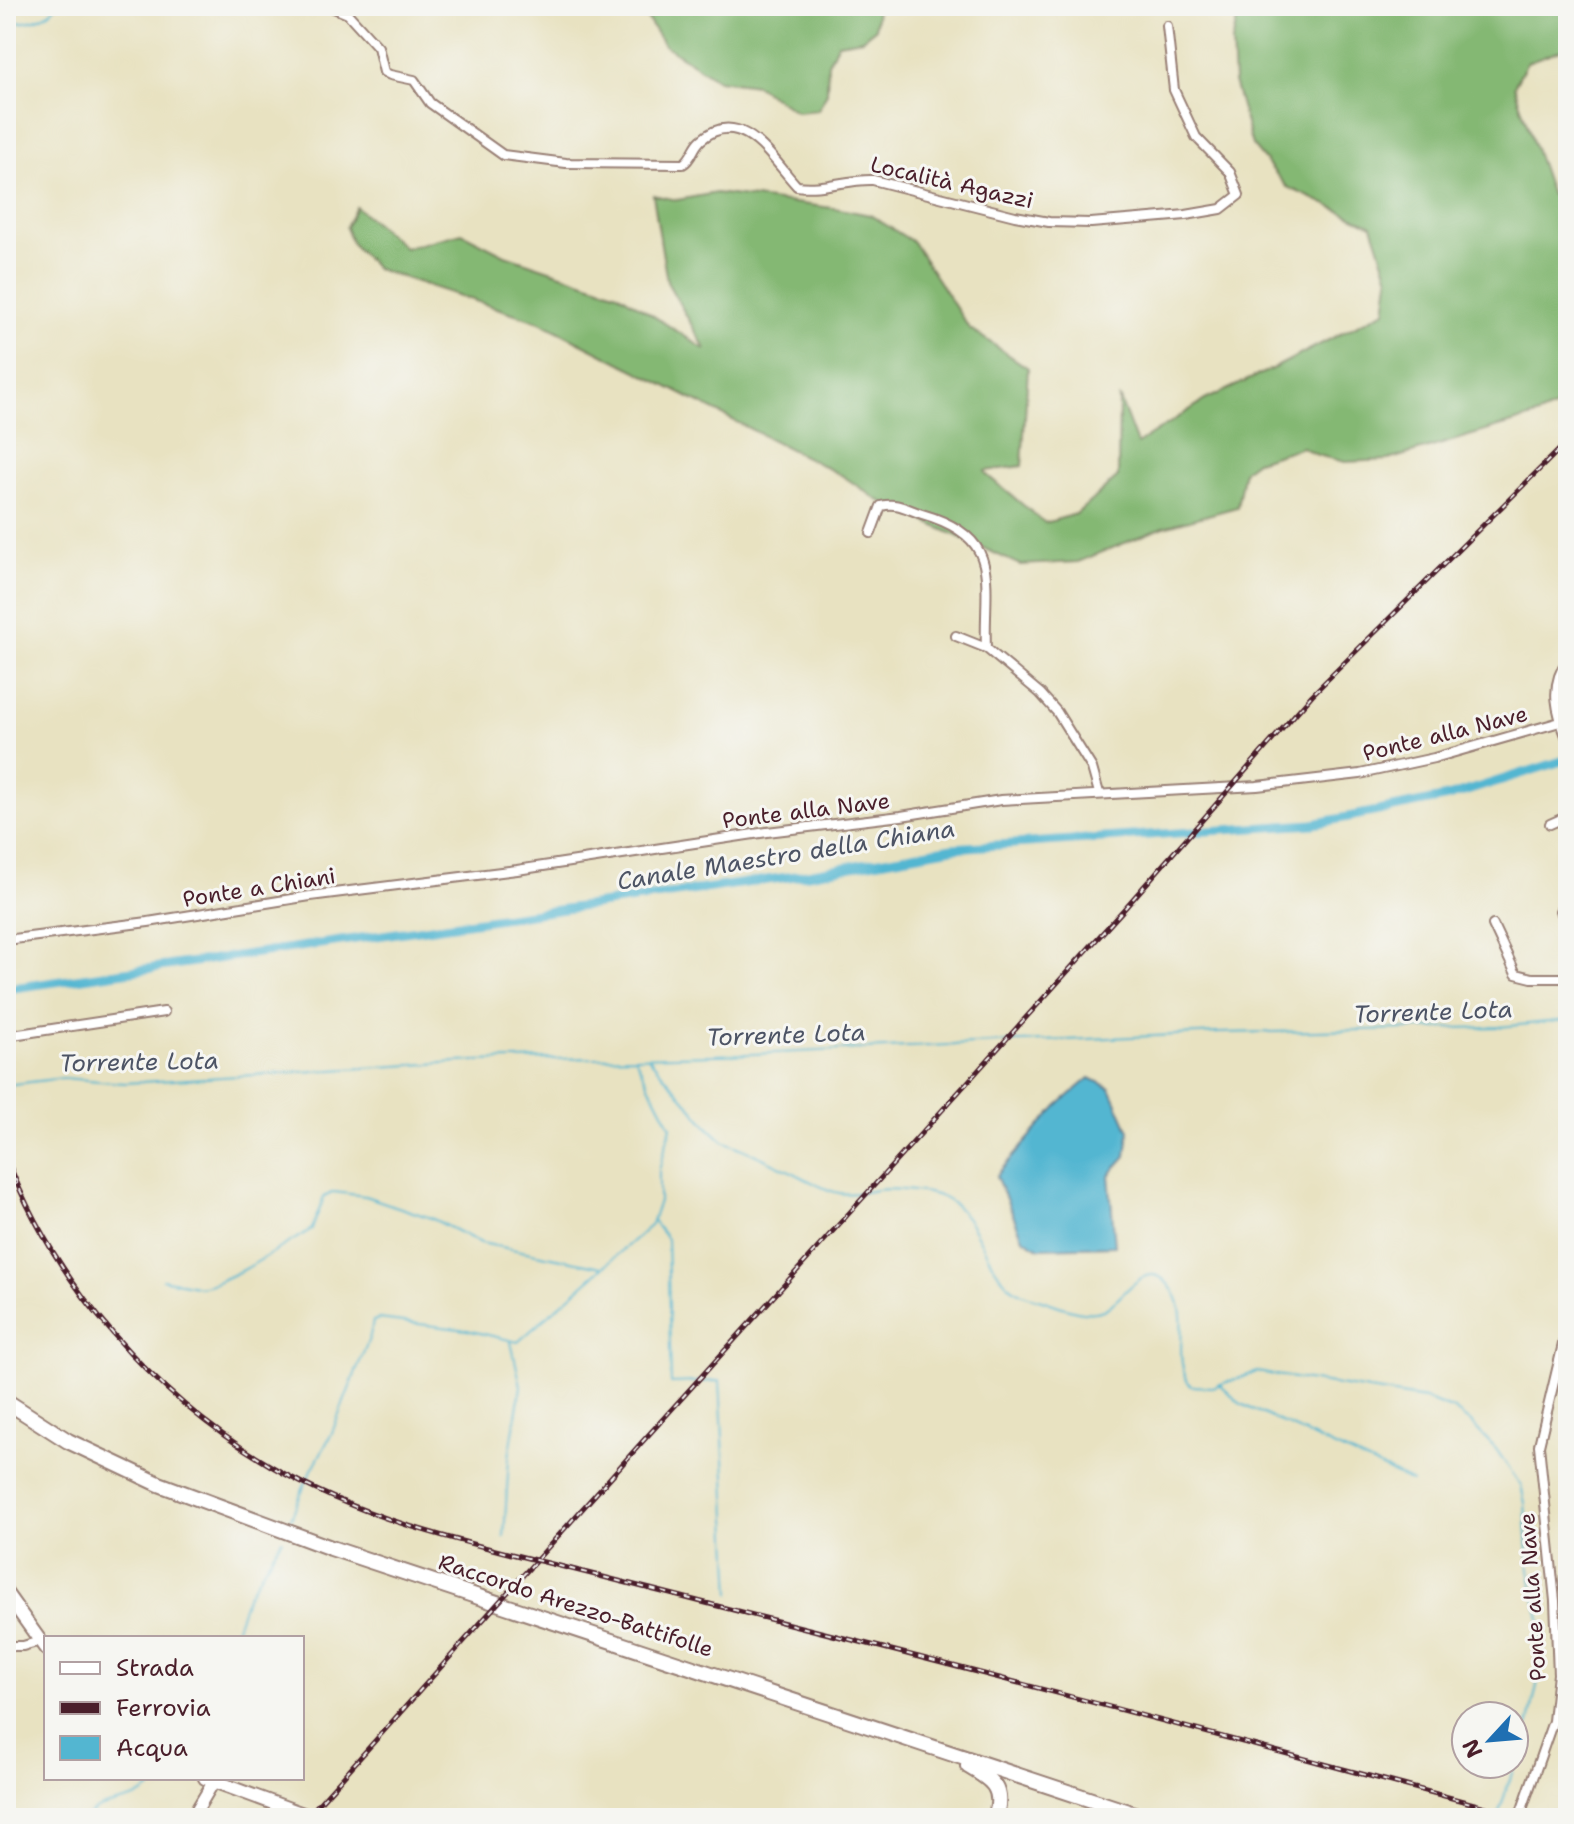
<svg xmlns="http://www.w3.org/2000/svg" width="1574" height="1824" viewBox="0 0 1574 1824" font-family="'Shantell Sans',sans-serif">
<rect width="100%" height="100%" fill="#f6f6f2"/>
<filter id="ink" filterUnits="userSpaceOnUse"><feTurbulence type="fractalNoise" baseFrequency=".0125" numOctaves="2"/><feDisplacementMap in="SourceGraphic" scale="16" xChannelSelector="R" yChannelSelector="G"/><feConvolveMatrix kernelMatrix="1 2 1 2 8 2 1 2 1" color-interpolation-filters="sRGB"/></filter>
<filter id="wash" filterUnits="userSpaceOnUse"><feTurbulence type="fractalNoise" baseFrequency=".006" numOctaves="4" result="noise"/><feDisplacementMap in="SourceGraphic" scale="32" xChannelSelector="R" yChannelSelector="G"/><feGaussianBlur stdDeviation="1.8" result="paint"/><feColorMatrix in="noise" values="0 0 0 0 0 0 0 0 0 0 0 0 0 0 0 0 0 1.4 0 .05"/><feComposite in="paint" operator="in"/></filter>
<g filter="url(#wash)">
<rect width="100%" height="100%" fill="#e8e2c1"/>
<path fill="#84b873" stroke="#676c4f" stroke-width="2" d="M 639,6 L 877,6 L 875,29 L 862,39 L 838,43 L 828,63 L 827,93 L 818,110 L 797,112 L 756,85 L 718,80 L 664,45 Z
M 1259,6 L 1568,6 L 1568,47 L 1527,62 L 1514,86 L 1551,195 L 1568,200 L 1568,402 L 1536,416 L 1388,460 L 1345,462 L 1317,455 L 1302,447 L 1256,461 L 1244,470 L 1237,507 L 1164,527 L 1078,562 L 1020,565 L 878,500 L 843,476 L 540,322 L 377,269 L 352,244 L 346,227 L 356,207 L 405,248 L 462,233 L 505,255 L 618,293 L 706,350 L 667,282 L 653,195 L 677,200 L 716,193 L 840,209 L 870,215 L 913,242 L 969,328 L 1028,368 L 1022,466 L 985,471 L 988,476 L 1045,523 L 1076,514 L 1118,477 L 1119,397 L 1137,444 L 1205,400 L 1276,367 L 1385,311 L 1389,278 L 1372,225 L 1287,187 L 1252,145 L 1234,82 L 1232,42 L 1239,12 Z"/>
<path fill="#53b6d1" stroke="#4e6a7e" stroke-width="2" d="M 1090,1078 L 1110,1088 L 1129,1131 L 1126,1156 L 1109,1175 L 1115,1246 L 1039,1248 L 1023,1238 L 996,1176 L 1057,1106 Z"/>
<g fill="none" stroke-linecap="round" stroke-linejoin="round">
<path stroke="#53b6d1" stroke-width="2" d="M 6,24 C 25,22 44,22 56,6
M 649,1058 L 709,1128 L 723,1141 C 750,1151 775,1164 800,1176 C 812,1182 826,1191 839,1193 C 851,1195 864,1192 876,1190 C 890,1188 928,1191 942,1197 C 977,1213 982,1259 1007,1283 C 1017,1294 1031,1297 1045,1301 C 1062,1307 1086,1317 1103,1310 C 1121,1303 1141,1262 1163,1279 C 1199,1310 1167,1354 1191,1386 L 1212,1387 L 1257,1372 L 1425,1399 L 1454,1410 L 1471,1423 L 1496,1449 L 1521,1486 L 1525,1503 L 1529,1569 L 1541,1624 L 1543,1658 L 1529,1722 L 1497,1818
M 6,1085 L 63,1078 L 125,1083 L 475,1061 L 753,1054 L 1220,1033 L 1499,1027 L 1568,1020
M 653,1221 L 667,1239 L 671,1383 L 720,1381 L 731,1594
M 162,1279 L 200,1287 L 215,1283 L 247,1268 L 312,1229 L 324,1197 L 334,1192 L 365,1196 L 431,1218 L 481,1243 L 602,1267
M 1220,1385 L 1241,1404 L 1412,1482
M 288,1525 L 309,1475 L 331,1435 L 370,1336 L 373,1321 L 379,1319 L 467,1330 L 518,1342 L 651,1225 L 659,1201 L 659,1170 L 671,1127 L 635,1058
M 504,1537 L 509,1457 L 521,1386 L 511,1342
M 232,1638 L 247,1596 L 282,1539
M 86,1818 C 96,1804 119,1804 135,1798 C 146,1793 154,1785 163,1778"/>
<path stroke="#53b6d1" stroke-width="9" d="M 6,989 L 802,875 L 952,848 L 1313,824 L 1448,797 L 1568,759"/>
</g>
</g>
<g filter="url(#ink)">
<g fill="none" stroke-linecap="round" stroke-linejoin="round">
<defs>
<path id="minor" d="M 329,6 L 348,14 L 378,47 L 384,72 L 390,75 L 414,80 L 430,103 L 503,155 L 566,163 L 683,164 C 692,159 693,147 701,140 C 742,104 774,162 797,186 C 823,190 847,179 873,180 L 1015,216 L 1049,222 L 1091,223 L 1186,215 L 1221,209 L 1239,195 L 1230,172 L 1196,137 L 1174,90 L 1167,26
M 871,533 L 881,506 C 898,502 906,509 922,514 C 1005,538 983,581 986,648
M 956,636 L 986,648 L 1040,693 L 1057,712 L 1092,768 L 1099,793
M 1568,660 C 1548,685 1557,714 1568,741
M 1550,824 L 1568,816
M 1560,911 L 1568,909
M 1493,925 L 1516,974 L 1532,978 L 1568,978
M 6,940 L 148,922 L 310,896 L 517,870 L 767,832 L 901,816 L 1001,800 L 1257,786 L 1360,774 L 1434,758 L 1560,722
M 6,1036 L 164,1012
M 6,1646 L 23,1646 L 40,1641
M 1519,1818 L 1553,1721 L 1558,1674 L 1555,1601 L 1539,1445 L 1568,1323"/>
<path id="tertiary" d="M 192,1818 L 214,1781"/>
<path id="secondary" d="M 6,1593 L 46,1649
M 205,1778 L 314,1818"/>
<path id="primary" d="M 6,1401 L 68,1441 L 159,1484 L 331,1548 L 1146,1818
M 968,1766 C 992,1780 1005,1788 995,1818"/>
</defs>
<use href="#minor" stroke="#998076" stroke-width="12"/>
<use href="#tertiary" stroke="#998076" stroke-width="15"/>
<use href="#secondary" stroke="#998076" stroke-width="16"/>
<use href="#primary" stroke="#998076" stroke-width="18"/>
<use href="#minor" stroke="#fff" stroke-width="8"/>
<use href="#tertiary" stroke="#fff" stroke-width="11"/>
<use href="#secondary" stroke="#fff" stroke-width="12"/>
<use href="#primary" stroke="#fff" stroke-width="14"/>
<defs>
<path id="rail" d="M 6,1156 C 54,1284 154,1397 271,1466 C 355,1516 453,1540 548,1563 C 618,1581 688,1598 757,1616 C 1015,1680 1271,1750 1527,1818
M 306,1818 L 643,1441 L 1125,908 L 1312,695 L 1568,441"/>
</defs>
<use href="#rail" stroke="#4a1f2b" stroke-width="5"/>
<use href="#rail" stroke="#f6f6f2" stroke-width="2" stroke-dasharray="6" stroke-linecap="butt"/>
</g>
</g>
<g text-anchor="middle" stroke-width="6" stroke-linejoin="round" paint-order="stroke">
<g font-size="22" fill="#4a1f2b" stroke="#f6f6f2">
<text transform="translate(952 182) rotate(13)" y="8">Località Agazzi</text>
<text transform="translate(1445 733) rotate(-14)" y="8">Ponte alla Nave</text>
<text transform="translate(806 810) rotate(-7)" y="8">Ponte alla Nave</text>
<text transform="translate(259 887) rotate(-9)" y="8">Ponte a Chiani</text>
<text transform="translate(1532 1597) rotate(-94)" y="8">Ponte alla Nave</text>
<text transform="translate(576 1605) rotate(18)" y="8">Raccordo Arezzo-Battifolle</text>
</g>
<g font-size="24" font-style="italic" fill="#4d5465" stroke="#f6f6f2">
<text transform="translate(786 855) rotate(-9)" y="8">Canale Maestro della Chiana</text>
<text transform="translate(1433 1012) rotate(-2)" y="8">Torrente Lota</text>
<text transform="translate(786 1035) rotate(-2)" y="8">Torrente Lota</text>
<text transform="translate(139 1062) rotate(-1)" y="8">Torrente Lota</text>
</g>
</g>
<rect width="1574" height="1824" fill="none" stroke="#f6f6f2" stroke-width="32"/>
<rect x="44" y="1636" width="260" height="144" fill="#f6f6f2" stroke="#b1a0a2" stroke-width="2"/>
<rect x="60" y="1662" width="40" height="12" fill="#ffffff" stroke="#b1a0a2" stroke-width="2"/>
<text x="116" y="1676" font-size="24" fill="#4a1f2b">Strada</text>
<rect x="60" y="1702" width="40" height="12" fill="#4a1f2b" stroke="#b1a0a2" stroke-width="2"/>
<text x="116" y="1716" font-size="24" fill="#4a1f2b">Ferrovia</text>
<rect x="60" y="1736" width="40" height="24" fill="#53b6d1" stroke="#b1a0a2" stroke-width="2"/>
<text x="116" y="1756" font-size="24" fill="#4a1f2b">Acqua</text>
<g transform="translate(1490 1740) rotate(244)"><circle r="38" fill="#f6f6f2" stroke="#b1a0a2" stroke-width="2"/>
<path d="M0-6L14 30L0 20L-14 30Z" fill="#1f6fb2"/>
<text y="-12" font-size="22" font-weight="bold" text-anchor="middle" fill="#4a1f2b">N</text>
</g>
</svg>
